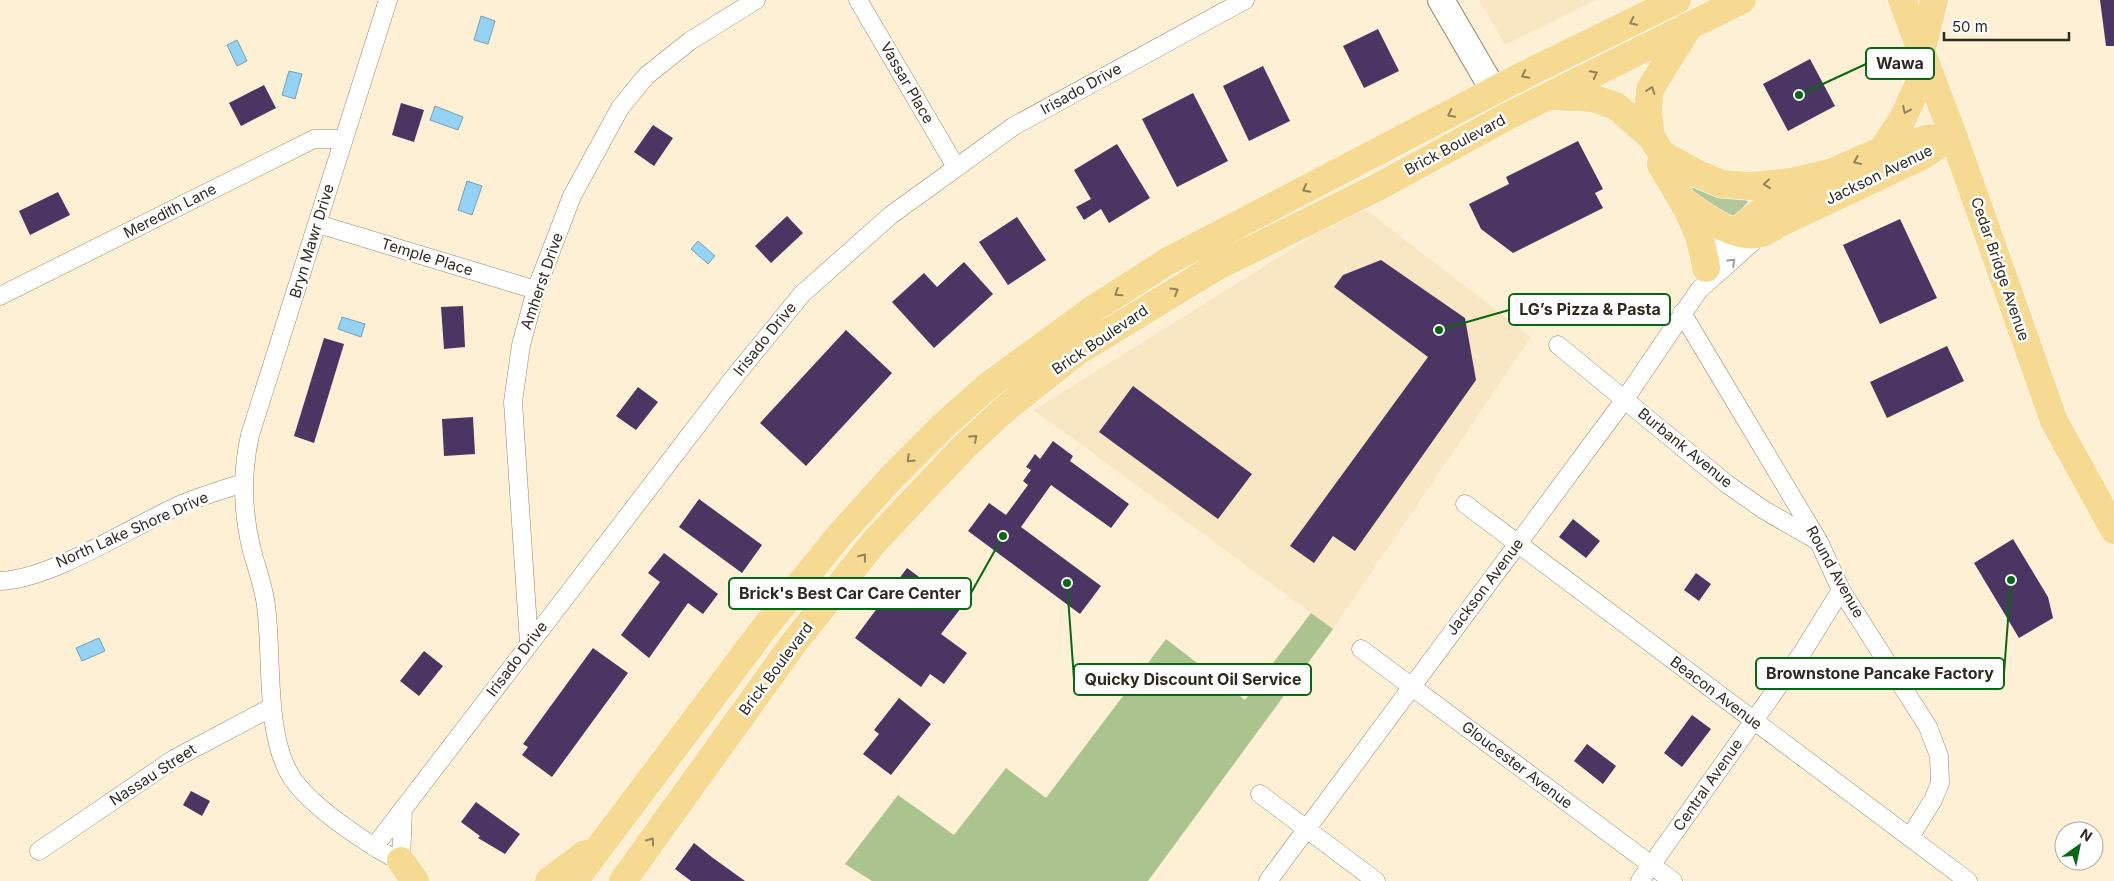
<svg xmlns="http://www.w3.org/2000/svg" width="2114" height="881" viewBox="0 0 2114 881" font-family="Inter,sans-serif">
<rect width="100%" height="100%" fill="#fef0d4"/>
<path fill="#f9e7c4" d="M 1479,0 L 1596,0 L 1505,45 Z
M 1361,206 L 1531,337 L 1333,629 L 1034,410 Z"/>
<path fill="#b3c79a" d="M 1691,183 L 1746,198 L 1748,202 L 1733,218 L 1699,200 L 1688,186 Z"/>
<path fill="#abc38c" d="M 1311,613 L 1333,629 L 1148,881 L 872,881 L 845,864 L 898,795 L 954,835 L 1006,768 L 1046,798 L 1166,639 L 1245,700 Z"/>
<path fill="#94d3f5" stroke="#76a0b5" d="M 481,16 L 495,21 L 488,44 L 474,40 Z
M 237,40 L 247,61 L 237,66 L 227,45 Z
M 289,71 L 302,74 L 295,99 L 282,95 Z
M 435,106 L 463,117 L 458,130 L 430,120 Z
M 467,181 L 482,186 L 472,215 L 458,210 Z
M 698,241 L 715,256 L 708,264 L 691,249 Z
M 342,317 L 365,324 L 361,337 L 338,329 Z
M 99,638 L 105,651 L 82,661 L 76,648 Z"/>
<path fill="#4b3563" d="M 2100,0 L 2114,0 L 2114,46 L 2106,46 Z
M 1378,29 L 1399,71 L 1364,88 L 1343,46 Z
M 1810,59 L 1835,106 L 1788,131 L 1763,84 Z
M 1263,66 L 1290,121 L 1249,141 L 1223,86 Z
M 264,85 L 276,108 L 241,126 L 229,103 Z
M 1193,93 L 1228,161 L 1177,187 L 1142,119 Z
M 401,103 L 424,110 L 414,142 L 392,135 Z
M 653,125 L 673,138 L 654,166 L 634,152 Z
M 1578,141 L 1603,189 L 1595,193 L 1603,208 L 1513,253 L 1481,229 L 1469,204 L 1509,184 L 1506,177 Z
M 1117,144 L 1150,198 L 1109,223 L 1101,209 L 1084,220 L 1076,207 L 1091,199 L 1074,170 Z
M 58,192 L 70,215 L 30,235 L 19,211 Z
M 787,216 L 803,233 L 771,263 L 755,246 Z
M 1017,217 L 1046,260 L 1008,285 L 979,242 Z
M 1900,219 L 1937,298 L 1880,324 L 1843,245 Z
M 1381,260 L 1465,318 L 1476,380 L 1355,551 L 1333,536 L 1314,563 L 1290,546 L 1428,357 L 1334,287 L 1343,275 Z
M 964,262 L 993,294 L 934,348 L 892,302 L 924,273 L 937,287 Z
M 463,306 L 465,347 L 444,349 L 441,307 Z
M 846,330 L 892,373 L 806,466 L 760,423 Z
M 324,338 L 344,344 L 314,443 L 294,436 Z
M 1947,346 L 1964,381 L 1887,418 L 1870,382 Z
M 1133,386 L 1252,474 L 1218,519 L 1099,432 Z
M 638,387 L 658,402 L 636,430 L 616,416 Z
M 473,417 L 475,454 L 444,456 L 442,419 Z
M 1053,441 L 1073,456 L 1070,461 L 1129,504 L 1111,528 L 1051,485 L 1021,527 L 1101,586 L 1080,614 L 968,531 L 989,503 L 1006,515 L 1028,485 L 1023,481 L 1031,470 L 1026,467 L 1035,454 L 1040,459 Z
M 699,499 L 762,545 L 742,573 L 679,527 Z
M 1573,519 L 1600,541 L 1586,558 L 1559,537 Z
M 2013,539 L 2048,597 L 2053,618 L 2019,638 L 1974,563 Z
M 664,553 L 718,594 L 703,614 L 688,603 L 649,658 L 621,635 L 660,582 L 648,573 Z
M 907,568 L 961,608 L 941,634 L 967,653 L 944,684 L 930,674 L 921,687 L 855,638 Z
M 1696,573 L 1711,584 L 1699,601 L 1684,590 Z
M 593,648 L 628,673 L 552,777 L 522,755 L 528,747 L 523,744 Z
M 424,651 L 443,666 L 419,696 L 400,681 Z
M 899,698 L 931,724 L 891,775 L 863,754 L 879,734 L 874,730 Z
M 1692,715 L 1711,729 L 1682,767 L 1664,753 Z
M 1587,744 L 1616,766 L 1603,784 L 1574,761 Z
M 191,791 L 210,801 L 202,816 L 183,805 Z
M 476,802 L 520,834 L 505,854 L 478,838 L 480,836 L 461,822 Z
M 694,843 L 713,858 L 745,881 L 691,881 L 675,869 Z"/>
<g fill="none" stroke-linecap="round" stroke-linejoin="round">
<defs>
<path id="street" d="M 388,0 L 250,435 C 241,475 242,511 252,551 C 257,569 264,588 266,606 C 273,657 264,735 292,778 C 309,803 348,830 373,846 C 385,854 398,859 409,868
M 858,0 L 956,167
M 318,224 L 536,290
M 1705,273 L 1714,255 L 1737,231
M 0,296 L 314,139 L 343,139
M 1682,313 L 1819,542 L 1841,590 L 1928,727 L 1939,756 L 1940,783 L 1933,800 L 1910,837
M 1558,345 L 1727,484 L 1764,510 L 1818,541
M 1465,504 L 1968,881
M 0,581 C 53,579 132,526 182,504 C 201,496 222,490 243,483
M 529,643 L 513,402 L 521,345 L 536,290 L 572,196 L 620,108 L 646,76 L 690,41 L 756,0
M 1361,649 L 1673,881
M 1260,794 L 1376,881
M 374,847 L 735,376 L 802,294 L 891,215 L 1014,126 L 1245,0
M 39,851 L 174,759 L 272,707
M 401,861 L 403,809
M 1268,881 L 1625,399 L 1699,290 L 1764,232
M 1640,881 L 1802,653 L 1841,590"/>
<path id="secondary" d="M 1441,0 L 1494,91"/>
<path id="primary" d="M 1902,0 L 1953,135 L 2054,421 L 2114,530
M 1921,53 L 1934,0
M 1552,96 L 1592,98 L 1616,106 L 1651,137 L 1662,154 L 1698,174 L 1722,184 L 1749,186 L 1790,182 L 1832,172
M 1651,137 L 1648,111 L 1650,89 L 1688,28
M 1882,150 L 1902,120 L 1926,68
M 1662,154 L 1661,165 C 1683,202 1700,225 1706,268
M 1682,201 C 1703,215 1737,243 1765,232 C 1770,230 1776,225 1782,222 L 1924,155 L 1953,135
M 1737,231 L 1767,207 L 1817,184 L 1832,172 L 1882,150 L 1897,148 L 1929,138
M 401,861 L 415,881
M 549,881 L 585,854
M 574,881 L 762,631 L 837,538 L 890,479 L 945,424 L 989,385 L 1093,309 L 1168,261 L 1528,73 L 1677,0
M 623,881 L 793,644 L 874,542 L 964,447 L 1004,410 L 1075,353 L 1216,267 L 1378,187 L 1508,116 L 1742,0"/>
</defs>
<use href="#street" stroke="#94876e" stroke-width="19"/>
<use href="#secondary" stroke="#94876e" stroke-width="28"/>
<use href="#primary" stroke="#fff" stroke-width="29"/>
<use href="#street" stroke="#fff" stroke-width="18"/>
<use href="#secondary" stroke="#fff" stroke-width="26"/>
<use href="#primary" stroke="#f6da92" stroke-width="28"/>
</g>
<defs><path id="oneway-chevron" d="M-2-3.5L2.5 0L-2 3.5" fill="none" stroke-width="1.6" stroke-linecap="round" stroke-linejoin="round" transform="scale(1.25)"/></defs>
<g stroke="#928259">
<use href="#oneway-chevron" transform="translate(1633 22) rotate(154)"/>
<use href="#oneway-chevron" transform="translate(1594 74) rotate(-27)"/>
<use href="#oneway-chevron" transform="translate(1525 75) rotate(153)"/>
<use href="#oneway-chevron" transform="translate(1651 90) rotate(-72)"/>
<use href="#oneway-chevron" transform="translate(1906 110) rotate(115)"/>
<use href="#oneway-chevron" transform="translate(1451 114) rotate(153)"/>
<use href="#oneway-chevron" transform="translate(1857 161) rotate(156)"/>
<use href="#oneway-chevron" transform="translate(1767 184) rotate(174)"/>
<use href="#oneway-chevron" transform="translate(1306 189) rotate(152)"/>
<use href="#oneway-chevron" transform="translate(1175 291) rotate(-31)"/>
<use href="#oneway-chevron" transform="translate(1118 293) rotate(147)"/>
<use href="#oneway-chevron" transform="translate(974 438) rotate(-42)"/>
<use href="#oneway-chevron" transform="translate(910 459) rotate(136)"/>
<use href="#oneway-chevron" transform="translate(863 557) rotate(-52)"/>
<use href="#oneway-chevron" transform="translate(651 841) rotate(-54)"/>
</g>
<use stroke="#a19f9b" href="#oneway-chevron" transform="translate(1732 262) rotate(-43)"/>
<g text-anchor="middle" stroke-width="5" stroke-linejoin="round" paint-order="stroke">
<g font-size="15" fill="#2f2a20" stroke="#fff">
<text transform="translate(907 83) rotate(60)" y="5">Vassar Place</text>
<text transform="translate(1081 89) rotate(-29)" y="5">Irisado Drive</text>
<text transform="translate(1455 145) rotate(-28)" y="5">Brick Boulevard</text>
<text transform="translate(1879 175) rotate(-26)" y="5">Jackson Avenue</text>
<text transform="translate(170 211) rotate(-27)" y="5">Meredith Lane</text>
<text transform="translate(312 241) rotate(-73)" y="5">Bryn Mawr Drive</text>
<text transform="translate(427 257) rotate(17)" y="5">Temple Place</text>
<text transform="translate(2000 269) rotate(71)" y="5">Cedar Bridge Avenue</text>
<text transform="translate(542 281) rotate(-71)" y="5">Amherst Drive</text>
<text transform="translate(765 339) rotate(-51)" y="5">Irisado Drive</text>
<text transform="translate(1100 340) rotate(-34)" y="5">Brick Boulevard</text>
<text transform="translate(1685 448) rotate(39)" y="5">Burbank Avenue</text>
<text transform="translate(132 530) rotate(-24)" y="5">North Lake Shore Drive</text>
<text transform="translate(1835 572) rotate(61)" y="5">Round Avenue</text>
<text transform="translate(1485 587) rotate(-53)" y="5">Jackson Avenue</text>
<text transform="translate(517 659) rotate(-53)" y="5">Irisado Drive</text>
<text transform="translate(776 669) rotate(-53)" y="5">Brick Boulevard</text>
<text transform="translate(1716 693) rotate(37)" y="5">Beacon Avenue</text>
<text transform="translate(1517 765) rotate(37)" y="5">Gloucester Avenue</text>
<text transform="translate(153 775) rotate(-33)" y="5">Nassau Street</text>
<text transform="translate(1708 785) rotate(-55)" y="5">Central Avenue</text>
</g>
</g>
<path fill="none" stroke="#056914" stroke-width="2" d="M1799 95L1866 64M1439 330L1509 310M1003 536L971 593M2011 580L2004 673M1067 583L1074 679"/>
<g fill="#056914" stroke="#fff" stroke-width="2">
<circle cx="1799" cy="95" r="5"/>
<circle cx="1439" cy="330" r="5"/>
<circle cx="1003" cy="536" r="5"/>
<circle cx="2011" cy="580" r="5"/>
<circle cx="1067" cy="583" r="5"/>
</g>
<g fill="#fff" stroke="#056914" stroke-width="2">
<rect x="1866" y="48" width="68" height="31" rx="5"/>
<rect x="1509" y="294" width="161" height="31" rx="5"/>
<rect x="729" y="578" width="242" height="31" rx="5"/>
<rect x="1756" y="658" width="248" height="31" rx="5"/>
<rect x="1074" y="664" width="237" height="31" rx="5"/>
</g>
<g font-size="16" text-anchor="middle" font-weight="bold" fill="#2f2a20">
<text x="1900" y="69">Wawa</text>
<text x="1590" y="315">LG’s Pizza &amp; Pasta</text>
<text x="850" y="599">Brick's Best Car Care Center</text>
<text x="1880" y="679">Brownstone Pancake Factory</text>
<text x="1193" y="685">Quicky Discount Oil Service</text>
</g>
<g transform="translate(2079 846) rotate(33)"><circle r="24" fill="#ffffff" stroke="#acaaa6"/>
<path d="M0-4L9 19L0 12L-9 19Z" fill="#056914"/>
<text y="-8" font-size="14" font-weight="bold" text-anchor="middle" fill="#2f2a20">N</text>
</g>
<path d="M1944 32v8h125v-8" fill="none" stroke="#2f2a20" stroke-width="2.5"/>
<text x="1952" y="32" font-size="15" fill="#2f2a20" stroke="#ffffff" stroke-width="4" paint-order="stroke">50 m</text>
</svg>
